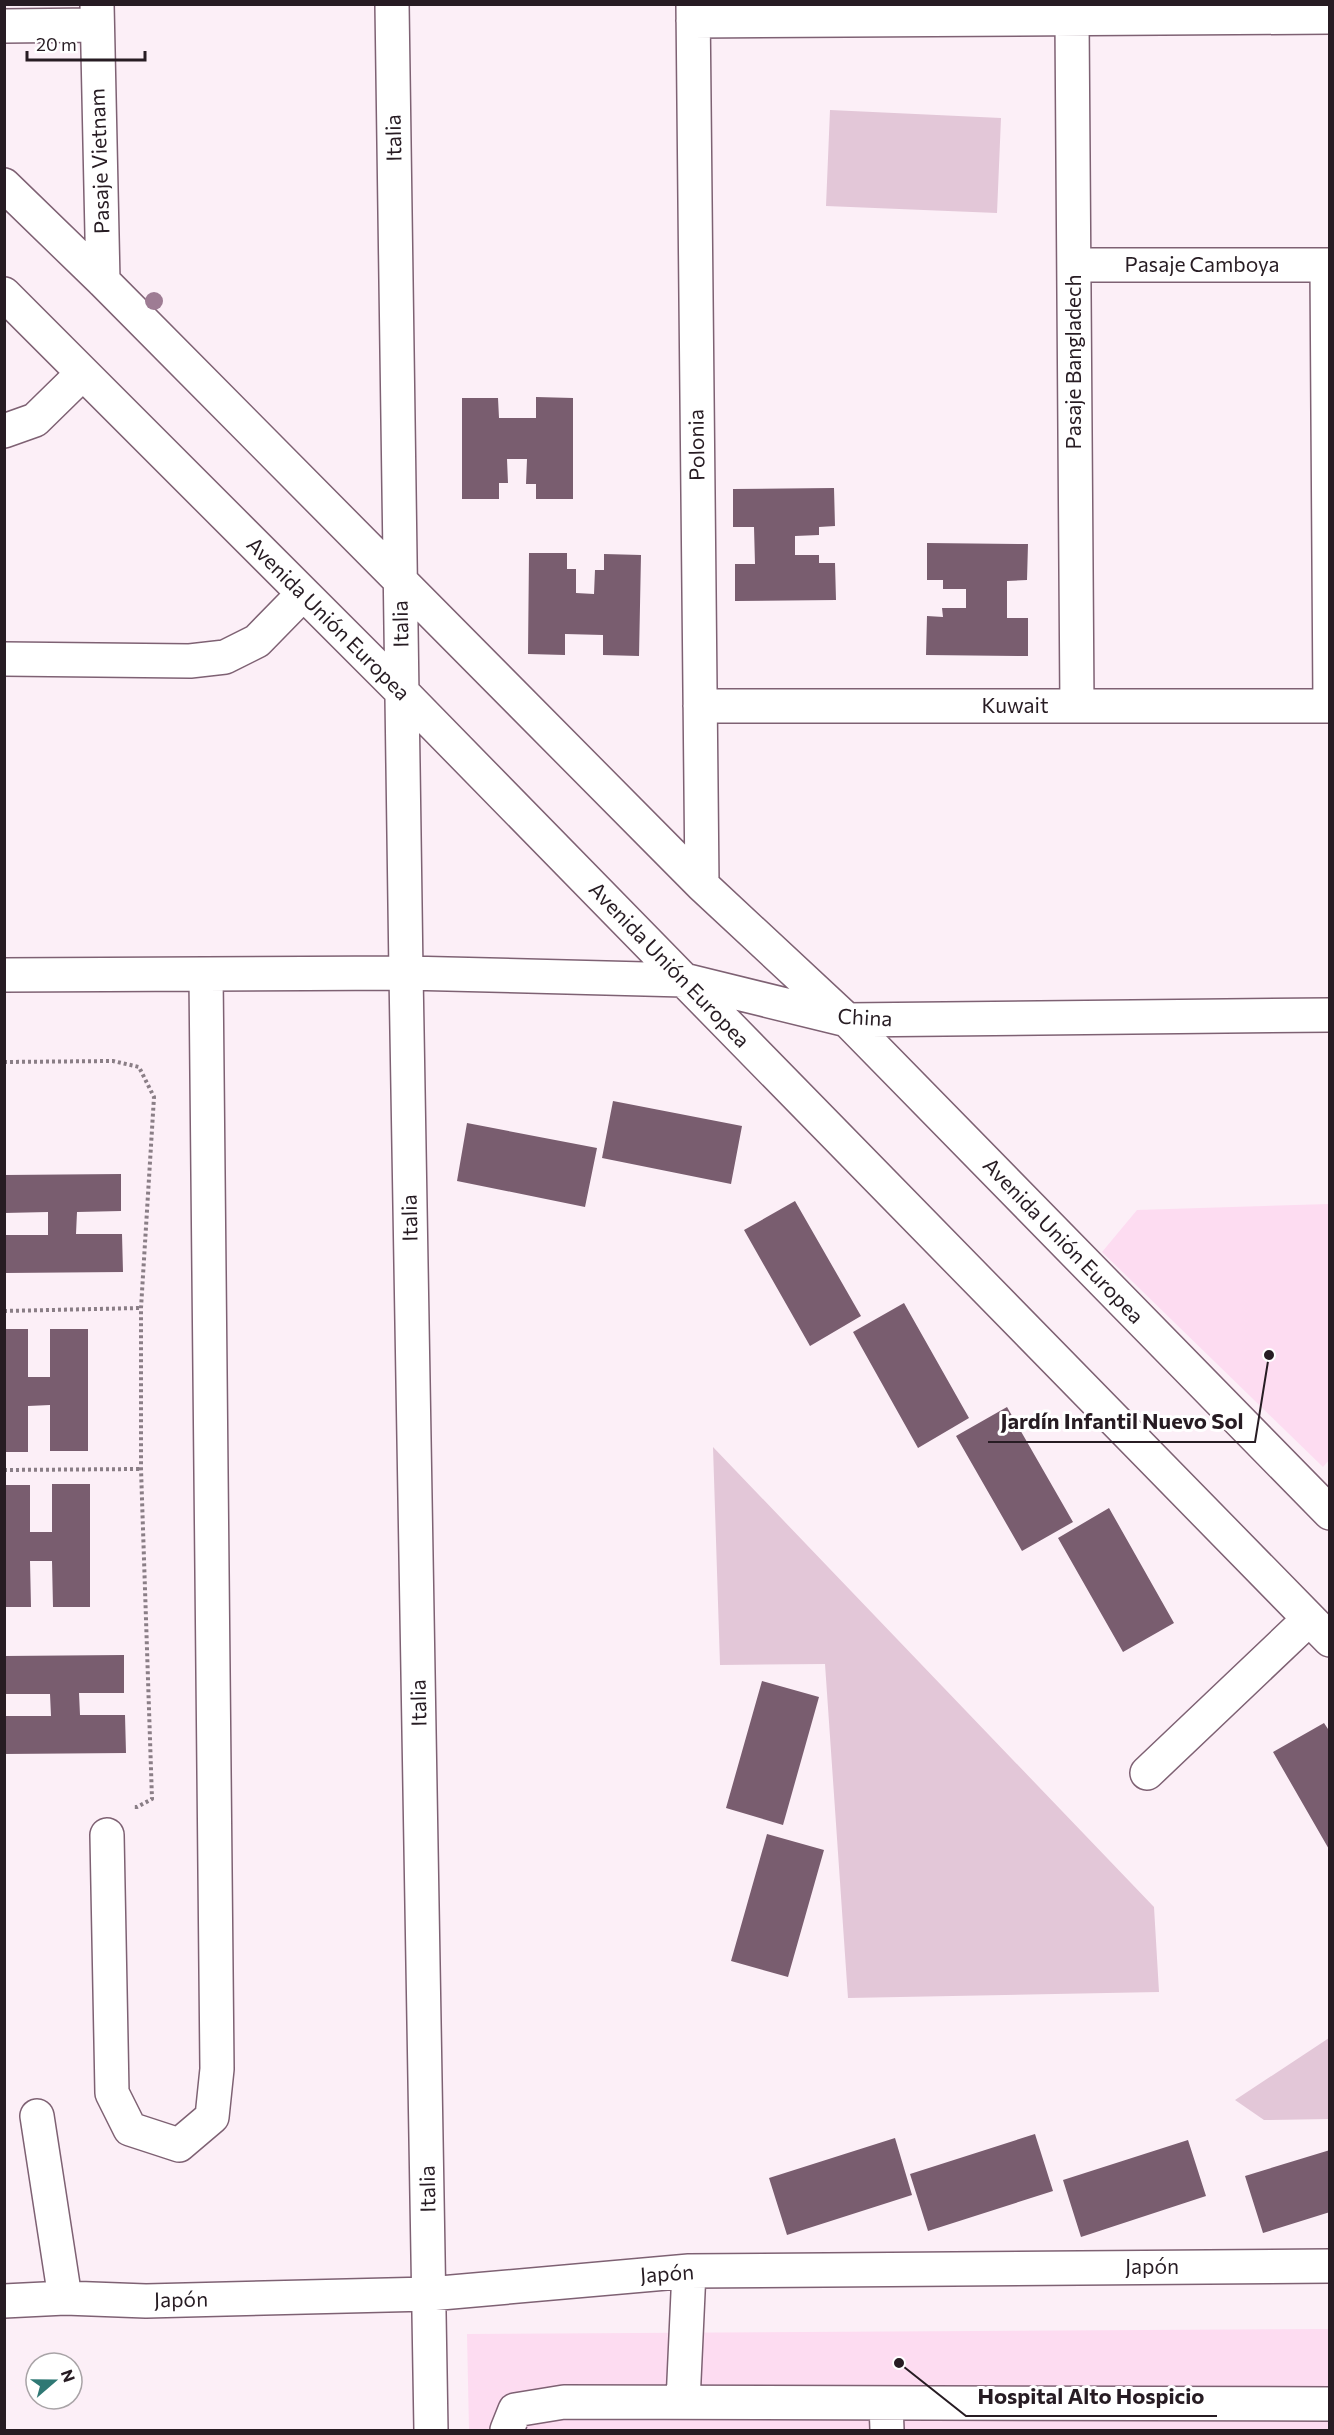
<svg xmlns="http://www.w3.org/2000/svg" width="1334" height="2435" viewBox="0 0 1334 2435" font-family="Commissioner,sans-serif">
<rect width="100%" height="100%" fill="#fceff7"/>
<path fill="#fddcf1" d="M 1329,1204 L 1330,1459 L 1323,1467 L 1102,1252 L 1137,1210 Z
M 1329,2329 L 1329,2430 L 469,2430 L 467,2334 Z"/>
<path fill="#e3c7d8" d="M 830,110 L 1001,118 L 997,213 L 826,206 Z
M 713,1447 L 1154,1907 L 1159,1992 L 848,1998 L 825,1664 L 720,1665 Z
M 1329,2038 L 1329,2119 L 1264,2120 L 1235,2100 Z"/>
<path fill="#795d6f" d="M 536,397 L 573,398 L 573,499 L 536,499 L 536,484 L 526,484 L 527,459 L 507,459 L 508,483 L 499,483 L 499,499 L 462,499 L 462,398 L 498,398 L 499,418 L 536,418 Z
M 834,488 L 835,526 L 819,527 L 819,535 L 795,536 L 795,555 L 819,555 L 819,563 L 835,563 L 836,600 L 735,601 L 735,564 L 755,564 L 754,527 L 733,527 L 733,489 Z
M 927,543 L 1028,544 L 1027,580 L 1007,581 L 1007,618 L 1028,618 L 1028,656 L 926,655 L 927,616 L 943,617 L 942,608 L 966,608 L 966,589 L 943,589 L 943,580 L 927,580 Z
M 529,553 L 567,553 L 567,569 L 576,569 L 576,593 L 594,594 L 595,570 L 604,570 L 604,554 L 641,555 L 639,656 L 603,655 L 603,635 L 565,634 L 565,655 L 528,654 Z
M 613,1101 L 742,1126 L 731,1184 L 602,1158 Z
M 467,1123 L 597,1148 L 585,1207 L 457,1181 Z
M 121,1174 L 121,1211 L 77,1212 L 76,1234 L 122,1234 L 123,1272 L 4,1273 L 4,1235 L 48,1235 L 48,1212 L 4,1213 L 4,1175 Z
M 795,1201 L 861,1316 L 810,1346 L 744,1230 Z
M 904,1303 L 969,1418 L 918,1448 L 853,1332 Z
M 4,1329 L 28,1329 L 28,1377 L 50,1377 L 50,1329 L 88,1329 L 88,1451 L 50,1451 L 50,1405 L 28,1406 L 28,1452 L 4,1452 Z
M 1007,1407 L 1073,1522 L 1022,1551 L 956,1436 Z
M 52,1484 L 90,1484 L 90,1607 L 53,1607 L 52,1561 L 30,1561 L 31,1607 L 4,1607 L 4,1485 L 30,1485 L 30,1532 L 52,1532 Z
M 1109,1508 L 1174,1623 L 1123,1652 L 1058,1538 Z
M 124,1655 L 124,1693 L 79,1693 L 80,1715 L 125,1715 L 126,1753 L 4,1754 L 4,1716 L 51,1716 L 50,1694 L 4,1694 L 4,1656 Z
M 762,1681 L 819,1697 L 783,1825 L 726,1808 Z
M 1324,1723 L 1330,1732 L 1330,1851 L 1273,1752 Z
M 767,1834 L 824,1850 L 788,1977 L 731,1961 Z
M 1035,2134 L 1053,2191 L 928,2231 L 910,2174 Z
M 895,2138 L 912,2195 L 787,2235 L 769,2178 Z
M 1188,2140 L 1206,2196 L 1081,2237 L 1063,2180 Z
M 1330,2150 L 1330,2212 L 1263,2233 L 1245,2176 Z"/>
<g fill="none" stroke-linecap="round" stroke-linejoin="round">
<defs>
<path id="minor" d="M 97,4 L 103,281
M 392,4 L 406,973 L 431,2430
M 693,4 L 702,885
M 1072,19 L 1077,706
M 693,21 L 1330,17
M 4,26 L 96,25
M 4,185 L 103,281 L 702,885 L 847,1020 L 1330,1513
M 1074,265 L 1330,265
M 4,294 L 402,692 L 1330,1640
M 4,431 L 35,420 L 83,373
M 4,659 L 190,661 L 225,657 L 257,641 L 302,595
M 700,706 L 1330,706 L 1327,265
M 4,975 L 406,973 L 684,980 L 847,1020 L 1330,1015
M 1147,1773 L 1308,1620
M 107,1835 L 112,2093 L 130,2129 L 179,2145 L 212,2117 L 217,2069 L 206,974
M 37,2116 L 65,2298
M 4,2301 L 65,2298 L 146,2301 L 429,2294 L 689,2271 L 1330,2266
M 683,2402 L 689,2271
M 886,2403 L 887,2430
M 507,2430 L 515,2410 L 564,2402 L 1330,2404"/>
</defs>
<use href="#minor" stroke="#7e6173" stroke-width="36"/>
<path stroke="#8a7e86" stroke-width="4" stroke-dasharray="3 3" stroke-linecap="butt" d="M 4,1062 L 113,1061 L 139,1067 L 154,1097 L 141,1308 L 141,1469 L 152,1799 L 137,1807 L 132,1807
M 4,1311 L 141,1308
M 4,1470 L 141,1469"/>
<use href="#minor" stroke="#fff" stroke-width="33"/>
</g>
<circle fill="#9e7c94" cx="154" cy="301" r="9"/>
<g text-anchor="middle" stroke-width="6" stroke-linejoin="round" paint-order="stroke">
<g font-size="21" fill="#271c23" stroke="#fff">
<text transform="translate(394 138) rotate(-91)" y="7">Italia</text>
<text transform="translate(100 161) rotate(-92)" y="7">Pasaje Vietnam</text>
<text x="1202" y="272">Pasaje Camboya</text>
<text transform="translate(1074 362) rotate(-90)" y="7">Pasaje Bangladech</text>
<text transform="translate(697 445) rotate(-91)" y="7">Polonia</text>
<text transform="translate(328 619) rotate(45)" y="7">Avenida Unión Europea</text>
<text transform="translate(401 624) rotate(-91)" y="7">Italia</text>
<text x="1015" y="713">Kuwait</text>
<text transform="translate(669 965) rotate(46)" y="7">Avenida Unión Europea</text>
<text transform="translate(865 1018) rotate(3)" y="7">China</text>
<text transform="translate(410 1218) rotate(-91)" y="7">Italia</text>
<text transform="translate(1063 1241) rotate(46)" y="7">Avenida Unión Europea</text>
<text transform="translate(419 1703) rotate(-91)" y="7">Italia</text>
<text transform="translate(428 2189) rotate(-91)" y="7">Italia</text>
<text x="1152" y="2274">Japón</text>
<text transform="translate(667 2274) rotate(-4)" y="7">Japón</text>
<text transform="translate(181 2300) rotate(-1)" y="7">Japón</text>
</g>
</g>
<path fill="none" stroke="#271c23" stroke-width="2" d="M1269 1355L1255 1442H988M899 2363L966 2416H1217"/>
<g fill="#271c23" stroke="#fff" stroke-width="2">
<circle cx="1269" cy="1355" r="6"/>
<circle cx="899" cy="2363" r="6"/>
</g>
<g font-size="22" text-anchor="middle" font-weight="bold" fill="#271c23" stroke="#fff" stroke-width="6" stroke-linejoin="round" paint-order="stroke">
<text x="1122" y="1429">Jardín Infantil Nuevo Sol</text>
<text x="1091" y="2404">Hospital Alto Hospicio</text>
</g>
<rect width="1334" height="2435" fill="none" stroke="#271c23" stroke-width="12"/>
<g transform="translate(54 2381) rotate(70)"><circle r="28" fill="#ffffff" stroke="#a9a4a7" stroke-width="1.5"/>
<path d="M0-4.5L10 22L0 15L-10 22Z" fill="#2f7874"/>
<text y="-9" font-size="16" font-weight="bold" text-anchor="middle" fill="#271c23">N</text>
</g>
<path d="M27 51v9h118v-9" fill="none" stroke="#271c23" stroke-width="3"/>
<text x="36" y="51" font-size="18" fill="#271c23" stroke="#ffffff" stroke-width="4.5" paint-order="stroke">20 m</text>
</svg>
